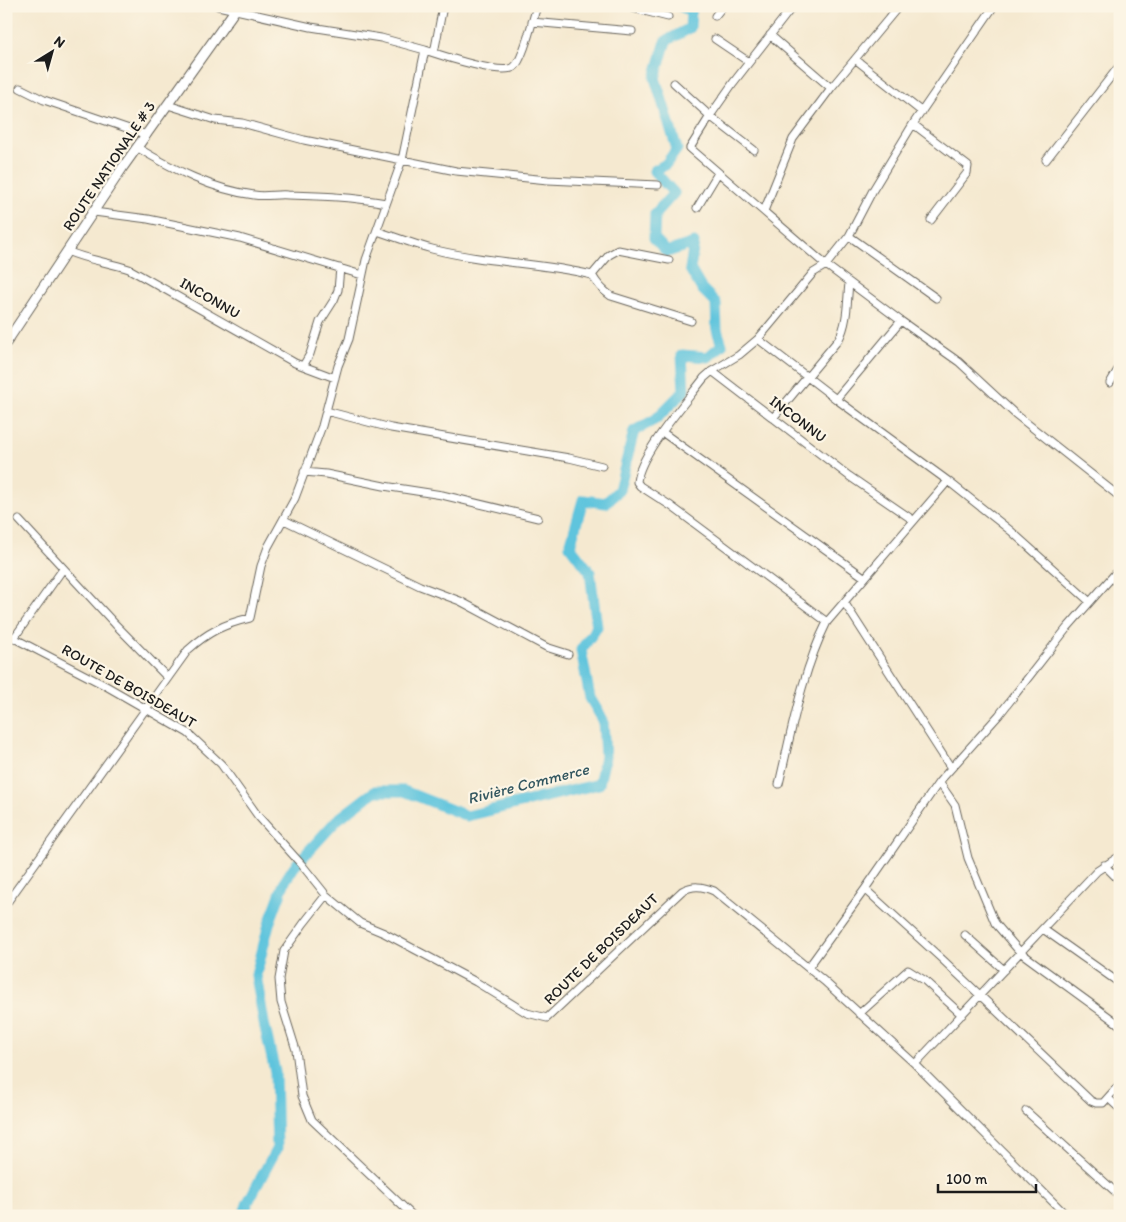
<svg xmlns="http://www.w3.org/2000/svg" width="1126" height="1222" viewBox="0 0 1126 1222" font-family="Itim,sans-serif">
<rect width="100%" height="100%" fill="#fcf5e5"/>
<filter id="ink" filterUnits="userSpaceOnUse"><feTurbulence type="fractalNoise" baseFrequency=".02" numOctaves="2"/><feDisplacementMap in="SourceGraphic" scale="10" xChannelSelector="R" yChannelSelector="G"/><feConvolveMatrix kernelMatrix="1 2 1 2 8 2 1 2 1" color-interpolation-filters="sRGB"/></filter>
<filter id="wash" filterUnits="userSpaceOnUse"><feTurbulence type="fractalNoise" baseFrequency=".0096" numOctaves="4" result="noise"/><feDisplacementMap in="SourceGraphic" scale="20" xChannelSelector="R" yChannelSelector="G"/><feGaussianBlur stdDeviation="1.12" result="paint"/><feColorMatrix in="noise" values="0 0 0 0 0 0 0 0 0 0 0 0 0 0 0 0 0 1.4 0 .05"/><feComposite in="paint" operator="in"/></filter>
<g filter="url(#wash)">
<rect width="100%" height="100%" fill="#f5e9d0"/>
<g fill="none" stroke-linecap="round" stroke-linejoin="round">
<path stroke="#5fc4dd" stroke-width="11" d="M 243,1216 L 248,1202 L 277,1148 L 275,1072 L 264,1023 L 256,975 L 269,924 L 285,881 L 294,867 L 337,820 L 375,791 L 404,791 L 467,816 L 599,784 L 605,757 L 603,720 L 590,698 L 581,650 L 597,627 L 590,572 L 570,546 L 583,500 L 606,503 L 619,490 L 634,431 L 656,419 L 684,391 L 682,355 L 708,357 L 722,345 L 717,330 L 716,303 L 701,288 L 690,269 L 694,243 L 667,252 L 654,238 L 655,214 L 674,193 L 654,171 L 666,164 L 677,149 L 655,78 L 666,41 L 690,28 L 691,11 L 680,6"/>
</g>
</g>
<g filter="url(#ink)">
<g fill="none" stroke-linecap="round" stroke-linejoin="round">
<defs>
<path id="minor" d="M 624,6 L 668,17
M 1119,6 L 1120,7
M 715,16 L 723,6
M 532,22 L 632,31
M 770,35 L 831,88 L 899,6
M 715,39 L 749,62
M 425,50 C 440,55 502,76 514,67 C 523,61 533,18 537,6
M 434,53 L 443,6
M 855,59 L 922,112
M 674,83 L 710,116 L 690,148 L 826,265 L 901,321 L 959,362 L 1014,413 L 1120,497
M 20,88 L 44,100 L 147,135
M 168,105 L 215,120 L 242,123 L 304,140 L 456,171 L 548,180 L 658,185
M 913,124 L 968,166 L 967,173 L 931,220
M 138,148 C 173,169 213,190 254,195 C 265,197 277,194 288,195 C 321,196 354,197 386,203
M 754,150 L 710,116 L 733,83 L 793,6
M 1046,160 L 1120,65
M 697,208 L 718,173
M 764,211 L 793,139 L 831,88
M 94,212 L 148,219 L 240,238 L 362,275
M 377,231 C 395,237 413,244 432,249 C 484,263 539,262 592,275 C 597,284 602,290 611,296 L 691,321
M 849,236 L 936,298
M 67,251 C 87,260 108,262 129,269 L 295,363 L 335,378
M 592,275 L 609,255 L 618,250 L 669,260
M 758,339 L 836,399
M 303,366 L 310,354 L 320,322 L 334,300 L 338,290 L 340,268
M 712,371 L 704,378 C 686,402 640,453 637,482 L 640,486 L 671,506 L 827,622
M 1110,383 L 1120,366
M 326,411 L 391,428 L 569,458 L 602,466
M 773,418 L 839,339 C 848,322 847,301 849,283
M 662,432 L 864,577
M 304,472 L 326,474 L 384,486 L 442,495 L 538,518
M 948,481 L 1011,531 L 1090,602
M 19,520 L 115,624 L 168,678
M 284,520 L 420,586 L 460,601 L 546,647 L 568,654
M 913,520 L 849,476 L 712,371 L 739,355 L 758,339 L 813,273 L 826,265 L 849,236 L 873,190 L 913,124 L 994,6
M 844,602 L 951,768
M 6,634 L 106,686 L 188,733 L 221,764 L 258,816 L 302,865 L 326,895 L 360,923 L 384,933 L 476,982 L 527,1013 L 547,1018 L 682,891 C 693,885 702,886 714,891 L 824,981 L 915,1064 L 1067,1216
M 14,638 L 63,569
M 939,782 L 955,805 L 968,858 L 995,923 L 1020,952 L 1120,1025
M 779,784 C 792,729 802,672 827,622 L 948,481 L 836,399 L 901,321
M 1104,865 L 1120,881
M 865,889 L 943,960 L 1091,1101 L 1096,1103 L 1103,1103 L 1120,1084
M 326,895 L 304,923 L 284,951 L 279,979 L 281,1002 L 296,1050 L 302,1096 L 312,1120 L 413,1216
M 6,904 L 188,650 C 208,632 224,624 250,618 L 261,566 L 268,547 L 295,498 L 322,426 L 338,366 L 349,339 L 366,260 L 402,160 L 425,50 L 381,38 L 311,27 L 218,6
M 1043,929 L 1118,982 L 1120,980
M 965,935 L 1004,970
M 808,968 L 865,889 L 939,782 L 999,715 L 1067,628 L 1120,568
M 859,1014 L 908,970 L 924,980 L 962,1015
M 915,1064 L 1097,871 L 1120,856
M 1108,1098 L 1120,1109
M 1026,1111 L 1120,1196
M 1116,1216 L 1120,1211"/>
<path id="major" d="M 6,343 L 123,167 L 238,6"/>
</defs>
<use href="#minor" stroke="#68645b" stroke-width="9"/>
<use href="#major" stroke="#68645b" stroke-width="11"/>
<use href="#minor" stroke="#fff" stroke-width="7"/>
<use href="#major" stroke="#fff" stroke-width="9"/>
</g>
</g>
<g text-anchor="middle" stroke-width="4.5" stroke-linejoin="round" paint-order="stroke">
<g font-size="15" fill="#1c1c1c" stroke="#fcf5e5">
<text transform="translate(109 166) rotate(-56)" y="5">ROUTE NATIONALE # 3</text>
<text transform="translate(210 298) rotate(30)" y="5">INCONNU</text>
<text transform="translate(798 419) rotate(37)" y="5">INCONNU</text>
<text transform="translate(129 686) rotate(30)" y="5">ROUTE DE BOISDEAUT</text>
<text transform="translate(601 949) rotate(-44)" y="5">ROUTE DE BOISDEAUT</text>
</g>
<g font-size="16" font-style="italic" fill="#335760" stroke="#fcf5e5">
<text transform="translate(528 783) rotate(-14)" y="6">Rivière Commerce</text>
</g>
</g>
<rect width="1126" height="1222" fill="none" stroke="#fcf5e5" stroke-width="25"/>
<g transform="translate(52 52) rotate(37)" stroke="#fcf5e5" stroke-width="4" paint-order="stroke">
<path d="M0-4L9 19L0 12L-9 19Z" fill="#1c1c1c"/>
<text y="-8" font-size="14" font-weight="bold" text-anchor="middle" fill="#1c1c1c">N</text>
</g>
<path d="M938 1184v8h98v-8" fill="none" stroke="#1c1c1c" stroke-width="2.5"/>
<text x="946" y="1184" font-size="15" fill="#1c1c1c" stroke="#fcf5e5" stroke-width="4" paint-order="stroke">100 m</text>
</svg>
